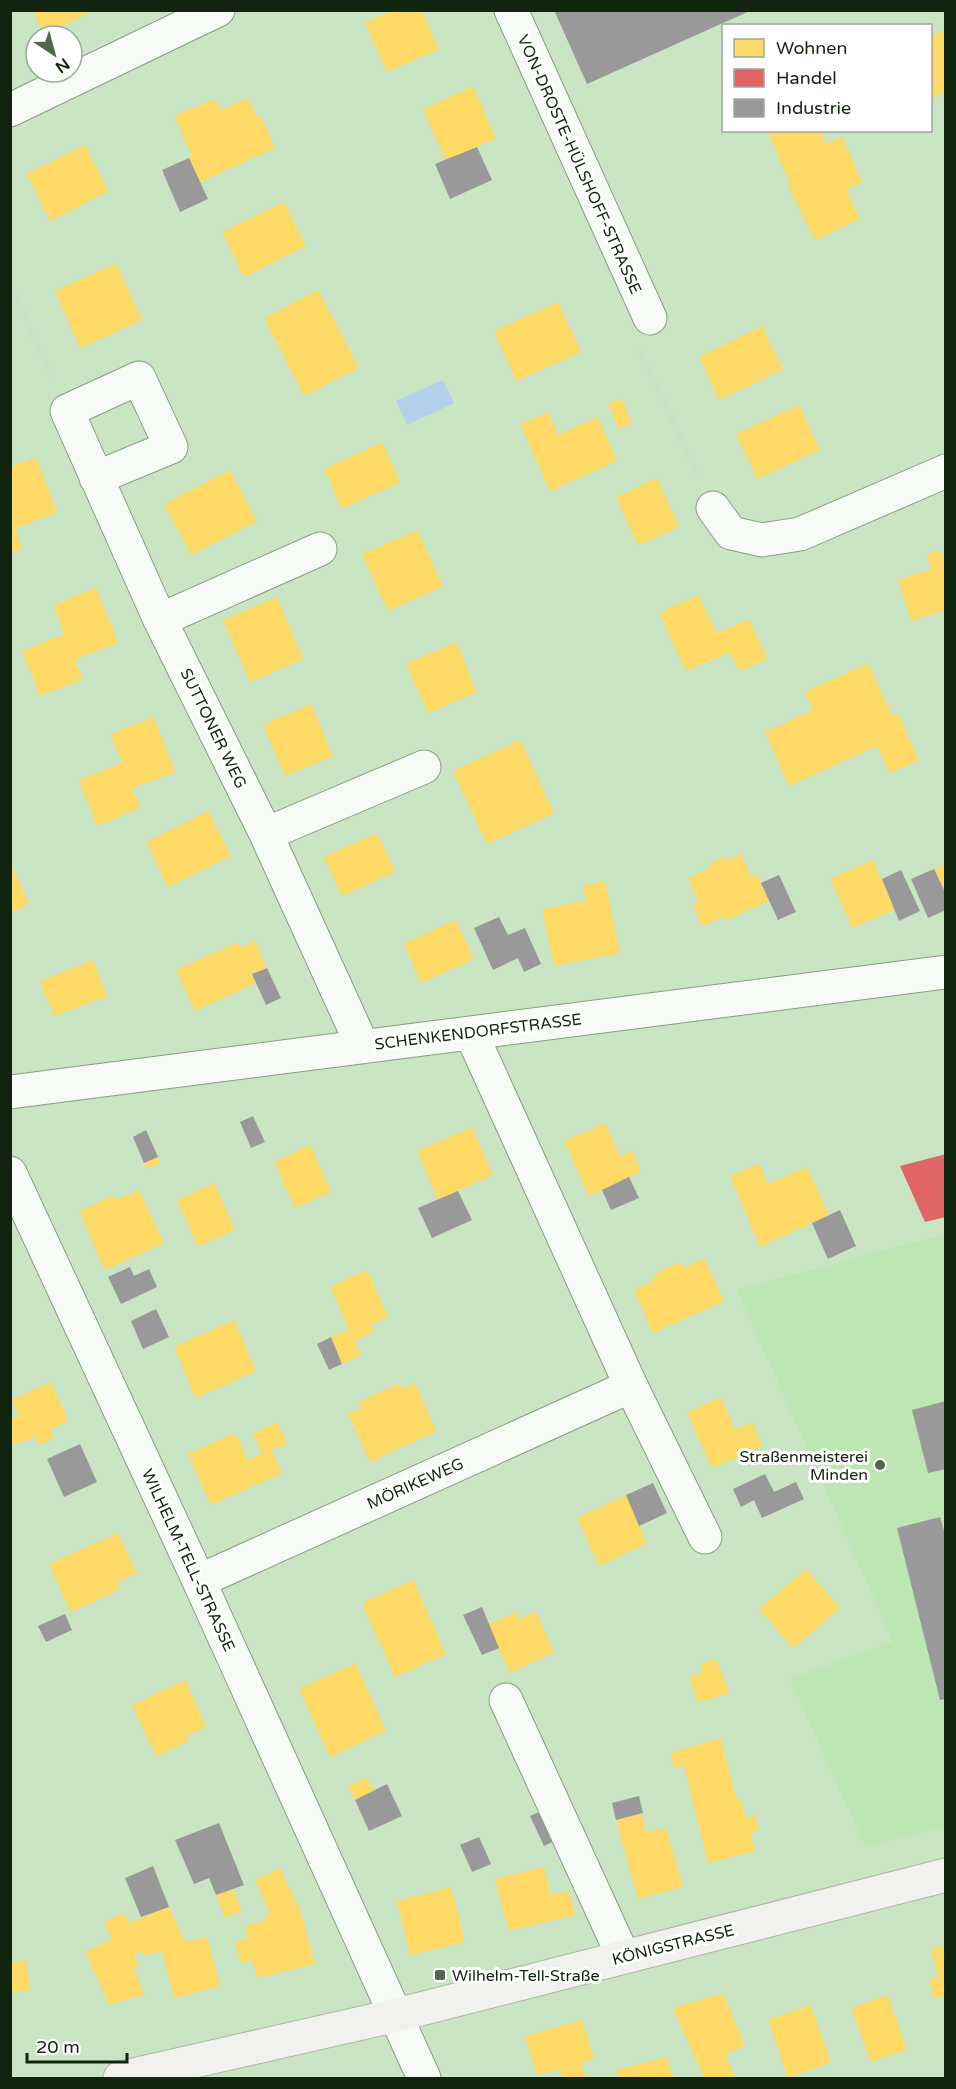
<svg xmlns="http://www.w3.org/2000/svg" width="956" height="2089" viewBox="0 0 956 2089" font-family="'Varela Round',sans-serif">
<rect width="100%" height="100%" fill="#c9e5c3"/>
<path fill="#bce7b2" d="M 945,1234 L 945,1826 L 865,1846 L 790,1679 L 893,1641 L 737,1290 Z"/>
<path fill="#b3d1ea" d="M 443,380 L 454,403 L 407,425 L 396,401 Z"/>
<path fill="#ffd966" d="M 33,10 L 95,10 L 44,35 Z
M 392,10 L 421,10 L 439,49 L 387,72 L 365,23 Z
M 946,29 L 946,92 L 930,99 L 930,40 L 935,38 L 933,35 Z
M 473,86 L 496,138 L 446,161 L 423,109 Z
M 248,98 L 256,117 L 260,115 L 275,148 L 200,182 L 189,158 L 192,156 L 174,116 L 215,99 L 220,110 Z
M 767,130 L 820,130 L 826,144 L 842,137 L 862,182 L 846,189 L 860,219 L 815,240 L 787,184 L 790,183 Z
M 85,145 L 108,191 L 50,221 L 27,174 Z
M 284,202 L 306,246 L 244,277 L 222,232 Z
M 116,263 L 142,320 L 80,348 L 55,291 Z
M 318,290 L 359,368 L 304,396 L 264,318 Z
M 558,302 L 581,352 L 516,381 L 494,331 Z
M 762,326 L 783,369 L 719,400 L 699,357 Z
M 621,398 L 632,423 L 619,429 L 608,404 Z
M 799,405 L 820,450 L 757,479 L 736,434 Z
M 548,412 L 558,435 L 598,417 L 617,461 L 550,491 L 520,424 Z
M 382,442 L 400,482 L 342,509 L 324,469 Z
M 36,457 L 57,512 L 15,529 L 22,549 L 10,553 L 10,467 Z
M 230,470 L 257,521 L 191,555 L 164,504 Z
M 657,478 L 679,527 L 638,545 L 616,497 Z
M 417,530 L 443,586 L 388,611 L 362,554 Z
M 940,550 L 946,564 L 946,610 L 911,621 L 898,580 L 931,569 L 926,555 Z
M 96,588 L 118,643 L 75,659 L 83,679 L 40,696 L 22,651 L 64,634 L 53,605 Z
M 698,595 L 717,633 L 749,619 L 767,659 L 739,671 L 730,652 L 686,671 L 659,613 Z
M 277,597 L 303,659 L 250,682 L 223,620 Z
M 456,642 L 477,692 L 428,713 L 406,664 Z
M 868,663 L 892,716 L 898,714 L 919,760 L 890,773 L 877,746 L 789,786 L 765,732 L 813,710 L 805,692 Z
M 311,704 L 333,756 L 285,776 L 263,725 Z
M 154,717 L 175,772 L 132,788 L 140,808 L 97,826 L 79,780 L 122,763 L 110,734 Z
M 520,740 L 554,813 L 487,844 L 453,771 Z
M 208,811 L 231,856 L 168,887 L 146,842 Z
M 377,833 L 395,872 L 342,896 L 324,857 Z
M 741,854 L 751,877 L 757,874 L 769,901 L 726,920 L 724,916 L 702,926 L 693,905 L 699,902 L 688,878 L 711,868 L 709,864 L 725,856 L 727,860 Z
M 873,860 L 895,909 L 853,928 L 830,879 Z
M 10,862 L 29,904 L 10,912 Z
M 946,864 L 946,894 L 934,869 Z
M 605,881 L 620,953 L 554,966 L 542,909 L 586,901 L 583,886 Z
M 456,920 L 474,959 L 421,983 L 404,943 Z
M 255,941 L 267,968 L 252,974 L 256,983 L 195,1011 L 176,970 L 238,942 L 240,948 Z
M 93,960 L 107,996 L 54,1016 L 40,981 Z
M 605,1123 L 620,1156 L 632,1151 L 641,1172 L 589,1196 L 564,1141 Z
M 472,1127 L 493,1175 L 438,1200 L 417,1151 Z
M 310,1145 L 331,1192 L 295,1208 L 274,1162 Z
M 157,1157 L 160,1164 L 147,1169 L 144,1163 Z
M 759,1164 L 768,1184 L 807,1167 L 829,1215 L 760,1247 L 730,1176 Z
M 214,1183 L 235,1230 L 198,1246 L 177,1200 Z
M 139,1190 L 164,1243 L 105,1270 L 79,1211 L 113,1196 L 116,1200 Z
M 704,1258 L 724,1301 L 653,1333 L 634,1290 L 653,1281 L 656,1273 L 677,1263 L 686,1267 Z
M 367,1270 L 388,1317 L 371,1324 L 374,1332 L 354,1341 L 361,1355 L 342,1364 L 331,1337 L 349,1330 L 330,1287 Z
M 234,1320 L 256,1371 L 196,1398 L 174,1347 Z
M 51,1382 L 68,1421 L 50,1430 L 54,1438 L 39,1445 L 35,1437 L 10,1446 L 10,1419 L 19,1415 L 12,1400 Z
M 415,1383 L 436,1431 L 370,1462 L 348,1414 L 359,1409 L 359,1402 L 398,1384 L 404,1388 Z
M 721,1397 L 735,1430 L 752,1423 L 763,1446 L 712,1468 L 687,1413 Z
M 277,1422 L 287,1443 L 271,1450 L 282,1473 L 211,1505 L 188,1454 L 235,1433 L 248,1460 L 262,1454 L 253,1433 Z
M 626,1495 L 647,1543 L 599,1566 L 577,1518 Z
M 118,1533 L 137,1573 L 117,1582 L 120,1589 L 71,1612 L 49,1564 Z
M 806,1569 L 840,1608 L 793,1648 L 759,1609 Z
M 413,1580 L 446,1654 L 395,1677 L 362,1603 Z
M 516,1612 L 519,1619 L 536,1612 L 554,1652 L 510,1673 L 488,1625 Z
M 716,1659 L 729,1693 L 698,1703 L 689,1677 L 703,1672 L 701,1664 Z
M 355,1663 L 386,1731 L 330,1757 L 299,1689 Z
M 185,1680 L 206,1727 L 186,1736 L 189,1741 L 156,1756 L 132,1705 Z
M 721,1738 L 736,1799 L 741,1798 L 746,1818 L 755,1815 L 759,1830 L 750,1833 L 755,1851 L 708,1863 L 684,1765 L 674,1768 L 670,1753 Z
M 367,1777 L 374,1791 L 355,1800 L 348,1786 Z
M 642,1814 L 646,1832 L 666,1828 L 683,1887 L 638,1899 L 616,1820 Z
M 544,1867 L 551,1895 L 569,1891 L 575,1915 L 509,1931 L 495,1879 Z
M 280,1868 L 301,1912 L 315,1964 L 257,1978 L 252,1960 L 241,1963 L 235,1942 L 248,1939 L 245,1926 L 266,1920 L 265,1915 L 270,1912 L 255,1880 Z
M 451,1887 L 465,1942 L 410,1955 L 397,1901 Z
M 233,1889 L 242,1911 L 225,1917 L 216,1895 Z
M 169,1907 L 185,1942 L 207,1937 L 220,1986 L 174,1998 L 162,1951 L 144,1955 L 142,1951 L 134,1955 L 139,1966 L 133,1968 L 145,1995 L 109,2004 L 85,1952 L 112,1939 L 104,1922 L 124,1913 L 128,1923 Z
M 946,1945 L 946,2002 L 945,2003 L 943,1996 L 934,1998 L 929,1980 L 938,1977 L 931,1949 Z
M 26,1960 L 30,1990 L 10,1993 L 10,1962 Z
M 723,1993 L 745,2046 L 725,2055 L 735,2078 L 704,2078 L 673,2008 Z
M 887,1995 L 907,2049 L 871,2062 L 851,2008 Z
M 810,2005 L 831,2062 L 788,2078 L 768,2020 Z
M 582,2020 L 594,2059 L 581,2063 L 586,2078 L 562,2078 L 559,2069 L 537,2075 L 525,2036 Z
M 666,2057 L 674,2078 L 619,2078 L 616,2070 Z"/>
<path fill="#e06666" d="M 946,1154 L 946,1217 L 925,1222 L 900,1166 Z"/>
<path fill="#999" d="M 554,10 L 752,10 L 587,84 Z
M 477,147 L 492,180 L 450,199 L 435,164 Z
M 189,158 L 208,199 L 180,212 L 162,170 Z
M 934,869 L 946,894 L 946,910 L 928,918 L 911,879 Z
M 901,870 L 920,911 L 899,921 L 882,879 Z
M 779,875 L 796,912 L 778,920 L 761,883 Z
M 499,917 L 508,935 L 525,928 L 541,964 L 524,972 L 518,958 L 493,970 L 474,928 Z
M 267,968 L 281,998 L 266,1005 L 252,974 Z
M 253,1116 L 265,1142 L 251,1148 L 240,1122 Z
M 146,1130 L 158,1157 L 144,1163 L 133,1137 Z
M 629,1177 L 639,1198 L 611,1210 L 602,1190 Z
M 458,1191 L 472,1220 L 432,1238 L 418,1208 Z
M 840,1210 L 856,1246 L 828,1259 L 812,1223 Z
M 130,1267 L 134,1276 L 149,1269 L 157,1287 L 121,1304 L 108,1277 Z
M 156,1309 L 169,1337 L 143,1349 L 131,1321 Z
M 331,1337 L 342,1364 L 329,1370 L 317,1344 Z
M 946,1401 L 946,1469 L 928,1473 L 912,1410 Z
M 80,1444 L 97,1482 L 64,1497 L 47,1459 Z
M 765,1474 L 774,1492 L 796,1482 L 804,1499 L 762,1518 L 754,1500 L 741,1507 L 733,1489 Z
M 653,1483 L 667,1513 L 639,1526 L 626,1495 Z
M 940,1517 L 946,1537 L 946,1699 L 940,1700 L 897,1528 Z
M 482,1607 L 499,1648 L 482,1655 L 463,1615 Z
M 65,1614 L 72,1630 L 46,1642 L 38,1626 Z
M 387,1784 L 402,1816 L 369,1831 L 355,1800 Z
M 639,1796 L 643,1813 L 616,1820 L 612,1803 Z
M 550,1807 L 563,1837 L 544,1846 L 530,1816 Z
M 219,1823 L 244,1885 L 216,1895 L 209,1878 L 194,1884 L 175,1840 Z
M 479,1837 L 491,1864 L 472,1872 L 460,1845 Z
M 153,1866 L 169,1907 L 141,1917 L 125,1878 Z"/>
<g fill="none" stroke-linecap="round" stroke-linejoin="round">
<defs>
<path id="minor" d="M 511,10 L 650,318
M 10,110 L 218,10
M 96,478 L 171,447 L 139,378 L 67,411 L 160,620 L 266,834 L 362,1045
M 713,508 L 731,533 L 762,540 L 800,534 L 946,471
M 160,620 L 320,549
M 266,834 L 424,767
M 471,1033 L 631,1386 L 705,1537
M 10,1092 L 946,972
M 10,1173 L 199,1581 L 424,2078
M 199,1581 L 631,1386
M 506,1700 L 623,1956"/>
<path id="major" d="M 120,2078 L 397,2015 L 946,1875"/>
</defs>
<use href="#minor" stroke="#889d83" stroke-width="35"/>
<use href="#major" stroke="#afb6a5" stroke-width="35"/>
<path stroke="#d1d9ce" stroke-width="4" stroke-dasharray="3 3" stroke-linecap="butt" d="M 10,285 L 54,380
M 640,351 L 699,477"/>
<use href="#minor" stroke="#f7fbf6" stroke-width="33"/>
<use href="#major" stroke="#f1f2ed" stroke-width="33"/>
</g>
<g fill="#51684d" stroke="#fff" stroke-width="2">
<circle cx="880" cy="1465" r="6"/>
<rect x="434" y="1969" width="12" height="12" rx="3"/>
</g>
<g text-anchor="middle" stroke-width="6" stroke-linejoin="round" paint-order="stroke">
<g font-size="16" fill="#11240d" stroke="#fff">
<text transform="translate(580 164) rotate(66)" y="6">VON-DROSTE-HÜLSHOFF-STRASSE</text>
<text transform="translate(214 728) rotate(64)" y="6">SUTTONER WEG</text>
<text transform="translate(478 1031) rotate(-7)" y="6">SCHENKENDORFSTRASSE</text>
<text transform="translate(415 1483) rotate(-24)" y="6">MÖRIKEWEG</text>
<text transform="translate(189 1560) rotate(65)" y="6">WILHELM-TELL-STRASSE</text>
<text transform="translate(673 1944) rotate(-14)" y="6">KÖNIGSTRASSE</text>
</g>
<g font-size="16" fill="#11240d" stroke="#fff" text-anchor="end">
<text x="868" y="1462">Straßenmeisterei<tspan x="868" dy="18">Minden</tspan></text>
<text x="452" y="1981" text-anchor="start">Wilhelm-Tell-Straße</text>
</g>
</g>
<rect width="956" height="2089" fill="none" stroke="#11240d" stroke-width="24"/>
<rect x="722" y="24" width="210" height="108" fill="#ffffff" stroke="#a0a79e" stroke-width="1.5"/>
<rect x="734" y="39" width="30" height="18" fill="#ffd966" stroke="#a0a79e" stroke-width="1.5"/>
<text x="776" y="54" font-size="18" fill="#11240d">Wohnen</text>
<rect x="734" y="69" width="30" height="18" fill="#e06666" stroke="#a0a79e" stroke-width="1.5"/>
<text x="776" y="84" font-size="18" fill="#11240d">Handel</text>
<rect x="734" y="99" width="30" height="18" fill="#999999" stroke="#a0a79e" stroke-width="1.5"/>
<text x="776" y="114" font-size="18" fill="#11240d">Industrie</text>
<g transform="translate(54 54) rotate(144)"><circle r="28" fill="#ffffff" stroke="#a0a79e" stroke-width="1.5"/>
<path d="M0-4.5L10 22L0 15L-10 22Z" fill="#51684d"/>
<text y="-9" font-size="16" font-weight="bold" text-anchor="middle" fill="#11240d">N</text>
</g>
<path d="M27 2053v9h100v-9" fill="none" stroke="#11240d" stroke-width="3"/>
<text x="36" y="2053" font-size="18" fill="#11240d" stroke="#ffffff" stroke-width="4.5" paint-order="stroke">20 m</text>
</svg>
